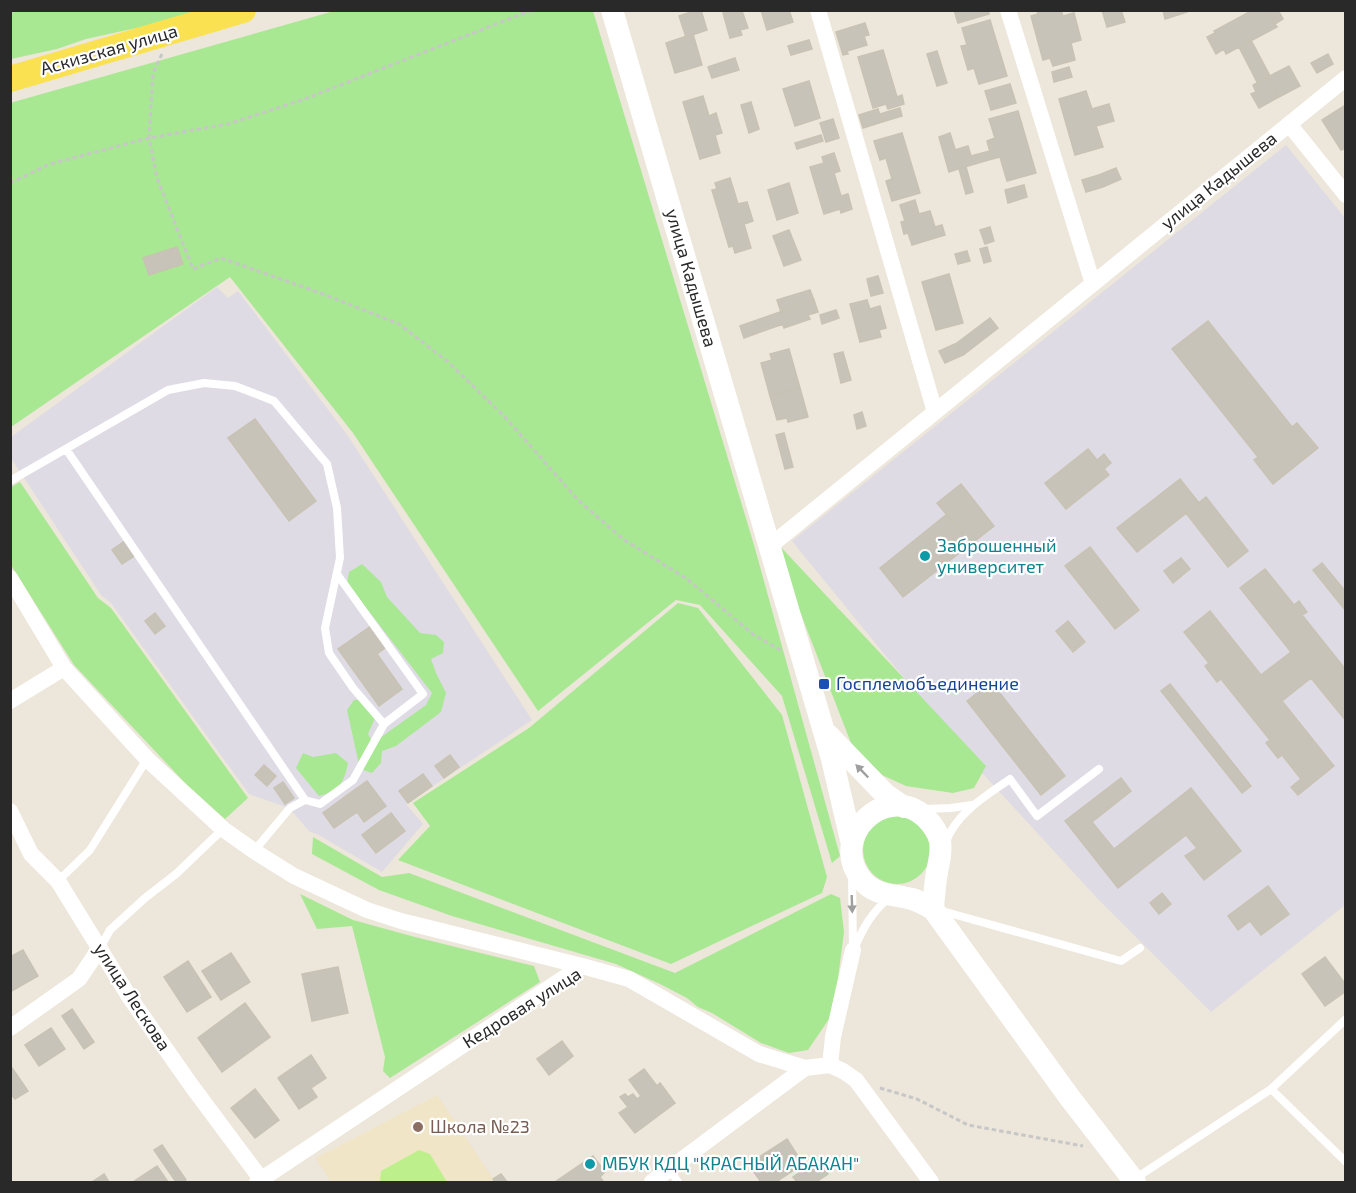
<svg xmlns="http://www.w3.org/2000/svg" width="1356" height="1193" viewBox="0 0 1356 1193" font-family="'Exo 2',sans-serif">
<rect width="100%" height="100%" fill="#ede6da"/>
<path fill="#dedbe4" d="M 1286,145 L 1345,218 L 1345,905 L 1211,1012 L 1097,898 L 974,764 L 792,541 Z
M 217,287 L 228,298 L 238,291 L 348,436 L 532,720 L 406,804 L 423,824 L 382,872 L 317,834 L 310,832 L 289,808 L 249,794 L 111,603 L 101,595 L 11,458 L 12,449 L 11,446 L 11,437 Z"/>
<path fill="#f0e6c7" d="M 437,1095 L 495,1182 L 331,1182 L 316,1158 Z"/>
<path fill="#a8e892" d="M 10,11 L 198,11 L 141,27 L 86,39 L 57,49 L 11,59 Z
M 334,11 L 593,11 L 754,545 L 840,856 L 832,863 L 782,696 L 700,605 L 676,600 L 538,711 L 353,433 L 230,277 L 11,427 L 10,103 Z
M 20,482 L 98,598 L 111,608 L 248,798 L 225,819 L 187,785 L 74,665 L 11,565 L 11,487 Z
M 777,543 L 986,766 L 974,788 L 953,793 L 906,786 L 882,775 L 851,743 L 778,555 Z
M 362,564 L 381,582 L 387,597 L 420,633 L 436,635 L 444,642 L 443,653 L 431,659 L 436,673 L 446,693 L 441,712 L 396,746 L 382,751 L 381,763 L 372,773 L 360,769 L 347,710 L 354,700 L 366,699 L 375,718 L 368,734 L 373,743 L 426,705 L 432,693 L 347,583 L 349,572 Z
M 678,603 L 698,608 L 782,715 L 827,877 L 822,893 L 671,964 L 398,860 L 430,826 L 413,803 L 529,728 Z
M 303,753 L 313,757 L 336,753 L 348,763 C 344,783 339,791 319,796 L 296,768 Z
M863 850a34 34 0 1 1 68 0a34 34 0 1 1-68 0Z
M 313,837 L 382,877 L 409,873 L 675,973 L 831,894 L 840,898 L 844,932 L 838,978 L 829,1019 L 808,1050 L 789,1053 L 761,1043 L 712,1013 L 698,1007 L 687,998 L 660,984 L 616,964 L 452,916 L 379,890 L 312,854 Z
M 300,894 L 353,920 L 415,937 L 534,966 L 540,982 L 390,1078 L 383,1071 L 385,1057 L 352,926 L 317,929 Z"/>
<path fill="#bdf08c" d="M 419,1150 L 430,1154 L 447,1182 L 380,1182 L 381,1171 Z"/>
<path fill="#c8c3b9" stroke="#c8c2b3" stroke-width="1.5" d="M 697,10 L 701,10 L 707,30 L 686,37 L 679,16 Z
M 732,10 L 734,10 L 735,13 L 742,11 L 748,28 L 740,30 L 742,35 L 730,38 L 723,13 Z
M 761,10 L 789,10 L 793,22 L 767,30 Z
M 954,10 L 988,10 L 989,14 L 958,23 Z
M 1037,10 L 1061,10 L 1063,16 L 1074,13 L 1081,40 L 1071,43 L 1075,60 L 1053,66 L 1050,58 L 1043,60 L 1031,16 L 1038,14 Z
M 1102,10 L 1121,10 L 1125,22 L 1107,27 Z
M 1163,10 L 1186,10 L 1187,12 L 1165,19 Z
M 1253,10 L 1268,10 L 1277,27 L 1226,54 L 1224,49 L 1216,54 L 1207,37 L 1215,33 L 1214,31 Z
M 1268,10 L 1278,10 L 1283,19 L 1275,24 Z
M 990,20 L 1007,76 L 979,84 L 974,68 L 968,70 L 961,46 L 967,45 L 962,28 Z
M 865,23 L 869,35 L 864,36 L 867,45 L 847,51 L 848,54 L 843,55 L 836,32 Z
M 693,34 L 702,65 L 675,73 L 666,43 Z
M 809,40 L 812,49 L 791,55 L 788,46 Z
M 1251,40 L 1270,76 L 1257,82 L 1239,47 Z
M 883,50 L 897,97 L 902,95 L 904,104 L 888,109 L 886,104 L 873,108 L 858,57 Z
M 937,51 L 947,83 L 937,86 L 927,54 Z
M 1328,54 L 1333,64 L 1317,73 L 1311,63 Z
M 735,58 L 739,70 L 712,78 L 708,67 Z
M 1289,66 L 1300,86 L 1279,97 L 1268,77 Z
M 1069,67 L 1072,77 L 1054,82 L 1052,72 Z
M 1268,77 L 1279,97 L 1259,108 L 1251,94 L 1256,92 L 1253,85 Z
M 809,81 L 820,118 L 795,126 L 783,89 Z
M 1010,84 L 1016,103 L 991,110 L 985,91 Z
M 1086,91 L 1092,109 L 1109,104 L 1114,121 L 1096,126 L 1103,147 L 1075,155 L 1059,99 Z
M 703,96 L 709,116 L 716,113 L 722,133 L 715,135 L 720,153 L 700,159 L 683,102 Z
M 751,102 L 759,129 L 749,133 L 741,105 Z
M 1344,106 L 1346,109 L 1346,148 L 1341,150 L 1322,120 Z
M 900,108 L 902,116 L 882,122 L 880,114 Z
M 878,109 L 882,122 L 863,128 L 859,115 Z
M 1018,111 L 1036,173 L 1007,181 L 1000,157 L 992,159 L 987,141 L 995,138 L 989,119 Z
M 833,119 L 839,138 L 826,142 L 820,123 Z
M 902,133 L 920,193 L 892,201 L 886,181 L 892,179 L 886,158 L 880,160 L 874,141 Z
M 950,133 L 961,168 L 949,172 L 939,137 Z
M 821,135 L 823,141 L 797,149 L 795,143 Z
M 968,146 L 971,156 L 990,151 L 992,159 L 961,168 L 955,150 Z
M 834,153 L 840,171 L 834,173 L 841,196 L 848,194 L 852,209 L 841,213 L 840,209 L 824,214 L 810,167 L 824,163 L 822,157 Z
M 966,167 L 973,192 L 966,194 L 959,169 Z
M 1116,168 L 1121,179 L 1103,187 L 1099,175 Z
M 1099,175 L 1103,187 L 1086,192 L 1082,180 Z
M 730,178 L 738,204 L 747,202 L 753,221 L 744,224 L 751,248 L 735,253 L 733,246 L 729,247 L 712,190 L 717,189 L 715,183 Z
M 789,183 L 798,213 L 777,220 L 768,190 Z
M 1024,185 L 1027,197 L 1008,203 L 1005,190 Z
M 915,200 L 919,214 L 904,218 L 900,205 Z
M 930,211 L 935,227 L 942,225 L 945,235 L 912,245 L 908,233 L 904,234 L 901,222 L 905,221 L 904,218 Z
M 990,227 L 994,241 L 985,244 L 980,230 Z
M 789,230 L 801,260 L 784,266 L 773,236 Z
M 177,247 L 183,264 L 149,275 L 143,258 Z
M 987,247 L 991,261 L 984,263 L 980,249 Z
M 967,251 L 970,261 L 958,264 L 955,254 Z
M 949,274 L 963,323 L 936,330 L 922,282 Z
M 878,276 L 883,293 L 871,296 L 867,279 Z
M 810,290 L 814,300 L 781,312 L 777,300 Z
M 814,300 L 818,312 L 808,315 L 810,319 L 784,328 L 783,324 L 744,338 L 740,326 Z
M 867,300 L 870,309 L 880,306 L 886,328 L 879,330 L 881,337 L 860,342 L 850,304 Z
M 836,310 L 839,318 L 822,324 L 820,315 Z
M 990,318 L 998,328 L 963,355 L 957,343 Z
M 1208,321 L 1292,427 L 1297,423 L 1318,448 L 1273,484 L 1254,460 L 1258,457 L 1172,349 Z
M 957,343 L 963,355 L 945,363 L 939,351 Z
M 789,349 L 800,388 L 770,396 L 761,363 L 772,360 L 770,354 Z
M 843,352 L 851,380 L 841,383 L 834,354 Z
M 800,388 L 808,417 L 788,422 L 787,418 L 777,420 L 770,396 Z
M 862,412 L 866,426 L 857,429 L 854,415 Z
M 255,419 L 316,501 L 289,521 L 228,438 Z
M 784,433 L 793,467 L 785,469 L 776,435 Z
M 1088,449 L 1097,460 L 1104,454 L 1111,463 L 1104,469 L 1109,475 L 1066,509 L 1045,483 Z
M 1180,479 L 1199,503 L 1137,552 L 1117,528 Z
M 961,484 L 994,526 L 971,544 L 937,503 Z
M 1206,497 L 1248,551 L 1228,567 L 1186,513 Z
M 947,514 L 971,544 L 903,597 L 880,568 Z
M 126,540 L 136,555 L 122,564 L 112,550 Z
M 1090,547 L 1139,610 L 1115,629 L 1065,566 Z
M 1181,558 L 1190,569 L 1173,583 L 1164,571 Z
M 1322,563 L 1346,592 L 1346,611 L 1313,570 Z
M 1265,569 L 1294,605 L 1299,601 L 1307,612 L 1302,615 L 1346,670 L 1346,721 L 1311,678 L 1282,701 L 1334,766 L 1298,795 L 1291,787 L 1301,779 L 1282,755 L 1278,758 L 1266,743 L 1270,740 L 1221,679 L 1217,682 L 1205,666 L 1209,663 L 1184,632 L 1210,611 L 1261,675 L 1291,652 L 1240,588 Z
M 155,613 L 165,626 L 155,634 L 145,621 Z
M 1068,621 L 1085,642 L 1073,652 L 1056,631 Z
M 371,626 L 386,647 L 377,654 L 402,689 L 379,706 L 338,649 Z
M 991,682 L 1065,776 L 1041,795 L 967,701 Z
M 1170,684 L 1251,786 L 1242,793 L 1161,691 Z
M 450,755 L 459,767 L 444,778 L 435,766 Z
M 264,765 L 276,776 L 267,786 L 255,775 Z
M 423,774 L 432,786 L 408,803 L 399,791 Z
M 1121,778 L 1131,791 L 1092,822 L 1114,849 L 1191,788 L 1241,851 L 1204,880 L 1185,856 L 1197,848 L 1186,835 L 1118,888 L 1065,821 Z
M 367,781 L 386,806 L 364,822 L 346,796 Z
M 283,782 L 294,798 L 285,804 L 274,788 Z
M 346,796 L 357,812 L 334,828 L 323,813 Z
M 391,813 L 405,831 L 376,853 L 362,835 Z
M 1268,886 L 1289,914 L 1261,935 L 1250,921 L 1238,930 L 1228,916 Z
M 1162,893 L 1171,904 L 1159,914 L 1150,903 Z
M 23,950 L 38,976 L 10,992 L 10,957 Z
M 231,953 L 250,982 L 221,1000 L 202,971 Z
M 1325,957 L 1346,985 L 1346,991 L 1325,1006 L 1302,974 Z
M 188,961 L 211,997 L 187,1012 L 164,977 Z
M 338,967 L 348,1013 L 312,1021 L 302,974 Z
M 245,1003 L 270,1037 L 222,1072 L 198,1038 Z
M 72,1009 L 94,1042 L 84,1049 L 62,1016 Z
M 51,1028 L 65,1049 L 39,1066 L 25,1045 Z
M 562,1041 L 573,1056 L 549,1075 L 537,1059 Z
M 311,1055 L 326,1078 L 311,1088 L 317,1097 L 299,1109 L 278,1078 Z
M 10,1065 L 28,1091 L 15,1099 L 10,1093 Z
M 644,1069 L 657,1086 L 660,1083 L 675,1103 L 635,1133 L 619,1113 L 628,1107 L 620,1097 L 625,1094 L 628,1097 L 633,1094 L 637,1099 L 641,1096 L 629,1080 Z
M 255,1089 L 279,1120 L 255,1138 L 231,1108 Z
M 787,1139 L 803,1164 L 776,1182 L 761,1182 L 751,1168 L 756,1165 L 753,1161 Z
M 162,1145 L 186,1180 L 182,1182 L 176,1182 L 154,1150 Z
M 593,1156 L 605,1172 L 600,1177 L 603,1181 L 600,1182 L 555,1182 Z
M 819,1160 L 828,1174 L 816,1182 L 797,1182 L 793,1177 Z
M 157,1166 L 168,1182 L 133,1182 Z
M 104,1174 L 109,1182 L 92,1182 Z
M 501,1174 L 507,1182 L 495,1182 L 493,1179 Z"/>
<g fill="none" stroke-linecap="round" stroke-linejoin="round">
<path stroke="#c7c7c7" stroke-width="3" stroke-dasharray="4.5 3" stroke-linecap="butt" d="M 162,54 L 153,73 L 149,138 L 157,178 L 193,269 L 221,258 L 323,294 L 399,324 L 447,361 L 504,416 L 578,500 L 623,539 L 687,579 L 754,635 L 782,651
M 10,183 L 50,164 L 149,138 L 228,124 L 302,100 L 532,10
M 880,1088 L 917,1099 L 968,1125 L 1083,1146"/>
<path stroke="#fff" stroke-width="8" d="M 66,449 L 305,800
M 10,481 L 168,390 L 204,383 L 235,386 L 274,401 L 327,464 L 337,508 L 340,558 L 325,628 L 329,653 L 353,688 L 384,724
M 923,809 L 951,808 L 972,805
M 946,842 C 956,813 986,796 1010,779 L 1037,816 L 1099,769
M 254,851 L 290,808 L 305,800 L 320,804 L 353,780 L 384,724 L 423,694 L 337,574
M 852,875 L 853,950
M 58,881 L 90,850 L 147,759
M 942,911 L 1121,961 L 1140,948
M 855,947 C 863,928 872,912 888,899
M 100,948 L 110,930 L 145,898 L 176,874 L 223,829
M 1271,1089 L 1346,1162
M 669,1169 L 678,1182
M 1133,1180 L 1271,1089 L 1346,1019"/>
<path stroke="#fff" stroke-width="16" d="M 818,10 L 935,412
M 1008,10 L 1093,284
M 1289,124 L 1346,195
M 770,546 L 1346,78
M 10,578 L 64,668 L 147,759 L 223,829 L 254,851 L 294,876 L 367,910 L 401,921 L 582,966
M 10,701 L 64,668
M 10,811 L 31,854 L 58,881 L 130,998 L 191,1085 L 261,1179
M 853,950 L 833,1037 L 830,1065 L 843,1071 L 856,1080 L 931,1182
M 10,1028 L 79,979 L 100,948
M 257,1182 L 582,966 L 629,979 L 759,1054 L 805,1068
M 652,1182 L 805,1068 L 830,1065"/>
<path stroke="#fff" stroke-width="22" d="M 612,10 L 832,759 L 852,844
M 827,734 L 885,794 L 904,807
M 933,909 C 934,896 935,884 937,872 C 939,861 942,852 940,841 C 938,832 932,824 925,817 C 885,781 827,838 862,880 C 875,896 893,894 912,899 C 919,901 926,905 933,909 L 1070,1098 L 1135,1182"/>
<path stroke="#fae151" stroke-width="26" d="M 10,79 L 243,10"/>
</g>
<defs><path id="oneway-solid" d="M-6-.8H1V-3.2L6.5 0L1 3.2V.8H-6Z" transform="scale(1.5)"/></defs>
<g fill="#9f9f9f">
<use href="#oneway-solid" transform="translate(862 771) rotate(-134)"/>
<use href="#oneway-solid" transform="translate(852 904) rotate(88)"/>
</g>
<g fill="#0f9aa8" stroke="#fff" stroke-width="2">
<circle cx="925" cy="556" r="6"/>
<circle cx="590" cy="1164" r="6"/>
</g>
<rect fill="#1a4fb4" stroke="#fff" stroke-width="2" x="818" y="678" width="12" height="12" rx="3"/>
<circle fill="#8d6e63" stroke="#fff" stroke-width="2" cx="418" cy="1127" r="6"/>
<g text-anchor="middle" stroke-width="4.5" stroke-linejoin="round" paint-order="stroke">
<g font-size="18" fill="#292929" stroke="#fff">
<text transform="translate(109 50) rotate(-16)" y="6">Аскизская улица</text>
<text transform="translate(1219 181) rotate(-39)" y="6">улица Кадышева</text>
<text transform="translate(691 278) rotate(74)" y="6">улица Кадышева</text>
<text transform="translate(132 997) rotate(57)" y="6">улица Лескова</text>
<text transform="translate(522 1008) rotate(-32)" y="6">Кедровая улица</text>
</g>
<g font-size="18" fill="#0d838f" stroke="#fff" text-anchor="start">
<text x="937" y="552">Заброшенный<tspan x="937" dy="21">университет</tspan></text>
<text x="602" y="1170">МБУК КДЦ "КРАСНЫЙ АБАКАН"</text>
</g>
<g font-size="18" fill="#164399" stroke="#fff" text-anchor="start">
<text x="836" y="690">Госплемобъединение</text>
</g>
<g font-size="18" fill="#785e54" stroke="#fff" text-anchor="start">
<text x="430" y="1133">Школа №23</text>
</g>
</g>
<rect width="1356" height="1193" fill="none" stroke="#292929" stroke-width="24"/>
</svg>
